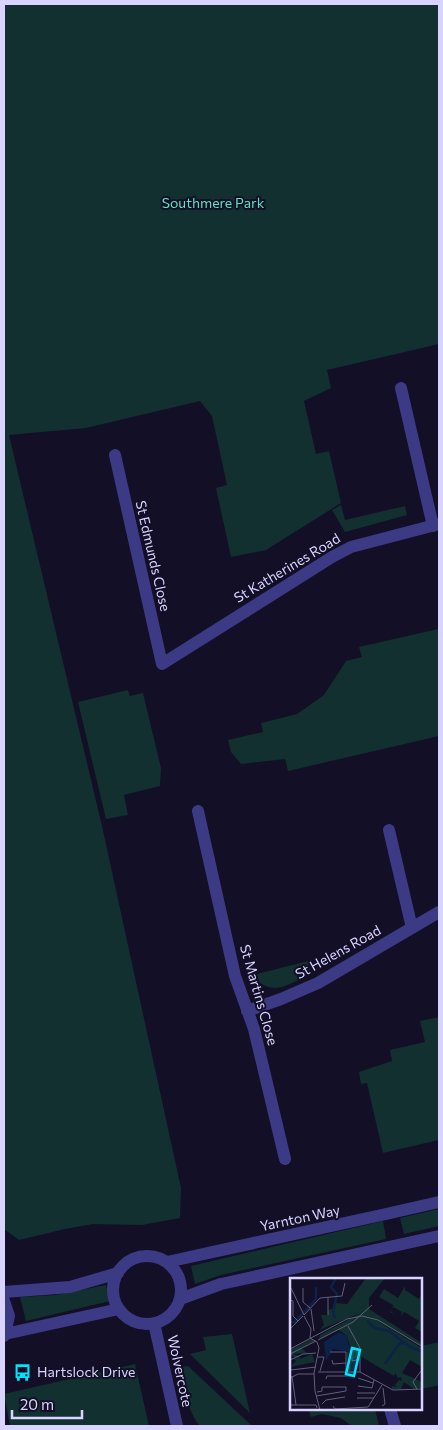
<svg xmlns="http://www.w3.org/2000/svg" width="443" height="1430" viewBox="0 0 443 1430" font-family="Commissioner,sans-serif">
<rect width="100%" height="100%" fill="#130f26"/>
<path fill="#12302f" d="M 4,4 L 439,4 L 439,344 L 327,370 L 331,388 L 304,401 L 316,454 L 329,451 L 341,503 L 266,550 L 231,557 L 216,488 L 227,485 L 212,416 L 200,401 L 86,428 L 9,435 L 102,826 L 181,1188 L 180,1218 L 142,1225 L 93,1224 L 65,1229 L 19,1240 L 4,1229 Z
M 341,505 L 345,520 L 405,506 L 407,515 L 345,532 L 332,510 Z
M 438,629 L 439,736 L 288,771 L 285,759 L 241,764 L 231,752 L 228,740 L 263,732 L 261,723 L 297,714 L 324,695 L 346,661 L 362,657 L 359,647 Z
M 128,690 L 130,696 L 143,693 L 161,768 L 160,786 L 124,795 L 128,815 L 106,819 L 78,702 Z
M 308,961 L 311,973 C 293,982 277,996 259,982 L 257,974 Z
M 439,1017 L 439,1140 L 383,1153 L 367,1083 L 361,1084 L 359,1072 L 392,1061 L 390,1050 L 425,1042 L 420,1021 Z
M 439,1209 L 439,1226 L 404,1234 L 400,1218 Z
M 383,1221 L 386,1239 L 221,1275 L 195,1284 L 191,1266 Z
M 106,1285 L 110,1301 L 26,1321 L 20,1297 L 55,1295 Z
M 232,1334 L 250,1413 L 190,1354 L 206,1350 L 203,1337 Z
M 439,1342 L 439,1385 L 422,1389 L 422,1346 Z
M 135,1364 L 149,1426 L 10,1426 L 4,1394 Z
M 188,1366 L 252,1426 L 200,1426 C 186,1410 185,1387 181,1367 Z
M 321,1409 L 375,1409 L 379,1426 L 352,1426 L 341,1418 L 322,1414 L 311,1417 L 309,1411 Z"/>
<g fill="none" stroke-linecap="round" stroke-linejoin="round">
<path stroke="#3d3a85" stroke-width="12" d="M 401,388 L 433,526
M 115,455 L 162,664 L 332,557 L 351,547 L 439,524
M 198,811 L 235,976 L 254,1029 L 285,1159
M 389,830 L 412,928
M 247,1011 L 281,999 L 318,983 L 439,912
M113 1290a34 34 0 1 1 68 0a34 34 0 1 1-68 0Z
M 167,1262 L 386,1214 L 439,1202
M 4,1292 L 70,1287 L 118,1273
M 180,1299 L 221,1284 L 439,1236
M 4,1301 L 9,1316 L 5,1334 L 4,1336
M 154,1323 L 177,1426
M 5,1334 L 119,1309
M 390,1409 L 395,1426"/>
</g>
<defs>
<symbol id="bus-bare" viewBox="-9 -9 18 18"><path d="M-5-6H5V4H4V6H2V4H-2V6H-4V4H-5ZM-3.5-4V0h7V-4ZM-3.5 1.2v1.5H-2V1.2ZM2 1.2v1.5H3.5V1.2Z" fill="#00e5ff" stroke="#130f26" stroke-width="2.5" paint-order="stroke"/></symbol>
</defs>
<g fill-rule="evenodd">
<use href="#bus-bare" x="10" y="1360" width="25" height="25"/>
</g>
<g text-anchor="middle" stroke-width="4" stroke-linejoin="round" paint-order="stroke">
<g font-size="14" fill="#5fe0c0" stroke="#130f26">
<text x="213" y="208">Southmere Park</text>
</g>
<g font-size="14" fill="#d9d4ff" stroke="#130f26">
<text transform="translate(153 556) rotate(77)" y="5">St Edmunds Close</text>
<text transform="translate(287 568) rotate(-31)" y="5">St Katherines Road</text>
<text transform="translate(338 952) rotate(-29)" y="5">St Helens Road</text>
<text transform="translate(259 995) rotate(74)" y="5">St Martins Close</text>
<text transform="translate(300 1218) rotate(-12)" y="5">Yarnton Way</text>
<text transform="translate(180 1371) rotate(78)" y="5">Wolvercote</text>
</g>
<g font-size="14" fill="#d9d4ff" stroke="#130f26" text-anchor="start">
<text x="37" y="1377">Hartslock Drive</text>
</g>
</g>
<g transform="translate(290 1278)">
<rect width="132" height="132" fill="#130f26"/>
<path d="M 76,0 L 95,0 L 79,20 L 79,31 L 132,65 L 132,68 L 81,39 L 132,70 L 132,89 L 120,82 L 112,95 L 132,104 L 132,110 L 124,111 L 114,104 L 111,111 L 102,111 L 102,108 L 107,109 L 105,107 L 109,102 L 112,103 L 111,99 L 108,100 L 105,95 L 104,98 L 70,78 L 64,81 L 60,78 L 60,93 L 57,93 L 57,74 L 61,71 L 57,58 L 49,52 L 29,61 L 30,57 L 71,35 L 29,52 L 34,47 L 31,37 L 38,37 L 38,32 L 42,31 L 46,25 L 57,26 ZM 115,8 L 115,12 L 129,21 L 132,16 L 132,54 L 125,50 L 129,43 L 118,36 L 115,42 L 118,36 L 114,34 L 110,39 L 112,34 L 103,29 L 100,33 L 107,38 L 100,34 L 103,28 L 104,28 L 103,27 L 89,19 L 94,11 L 108,20 ZM 21,61 L 25,63 L 11,70 L 17,75 L 3,76 L 9,78 L 10,81 L 22,76 L 25,84 L 0,89 L 6,83 L 2,80 L 1,83 L 0,80 L 9,81 L 0,77 L 0,72 Z" fill="#12302f"/>
<path d="M 49,54 L 57,58 L 60,74 L 43,71 L 36,83 L 34,64 Z" fill="#0c2248"/>
<path fill="none" stroke="#0c2248" stroke-width="2.5" d="M 45,40 L 43,33 L 47,16 L 41,9 L 46,0M 77,43 L 85,50 L 99,53 L 120,69 L 133,74M 0,44 L 5,44 L 26,21 L 26,9M 95,86 L 109,66 L 113,65"/>
<path fill="none" stroke="#625e7d" stroke-width="1" d="M 1,10 L 14,37M 13,10 L 13,24 L 20,30M 0,22 L 3,23 L 3,38 L 8,43M 21,31 L 24,53M 14,37 L 30,20 L 52,18 L 55,5M 38,37 L 38,19M 14,38 L 21,51 L 20,60 L 27,64 L 29,70 L 24,95 L 25,113M 58,48 L 70,70 L 70,81M 0,51 L 13,38M 28,62 L 63,44 L 82,27M 0,71 L 57,41 L 72,38 L 88,42 L 133,69M 40,74 L 56,74 L 56,94M 0,76 L 26,63M 28,79 L 34,79 L 30,93M 62,79 L 62,83 L 70,81 L 70,94M 0,82 L 13,76 L 26,75M 42,82 L 43,86 L 56,85M 1,92 L 26,89M 28,94 L 70,94 L 103,112 L 133,111M 2,98 L 6,127M 0,100 L 8,96 L 24,96M 68,100 L 83,105M 36,101 L 37,98 L 61,98M 68,108 L 82,110 L 84,102M 127,111 L 123,104 L 131,93M 25,113 L 30,132M 67,115 L 85,115M 26,118 L 56,113 L 56,109 L 32,109 L 32,113 L 27,114M 67,120 L 84,120M 32,126 L 36,122 L 55,119M 0,127 L 26,127 L 27,130M 43,128 L 45,131 L 78,129 L 92,107M 92,128 L 95,126 L 93,110"/>
<path fill="#00e5ff" fill-opacity="0.15" stroke="#00e5ff" stroke-width="2.5" d="M 62,70 L 70,72 L 64,98 L 56,96 Z"/>
<rect width="132" height="132" fill="none" stroke="#d9d4ff" stroke-width="2.5"/>
</g>
<rect width="443" height="1430" fill="none" stroke="#d9d4ff" stroke-width="10"/>
<path d="M12 1410v8h70v-8" fill="none" stroke="#d9d4ff" stroke-width="2.5"/>
<text x="20" y="1410" font-size="15" fill="#d9d4ff" stroke="#130f26" stroke-width="4" paint-order="stroke">20 m</text>
</svg>
